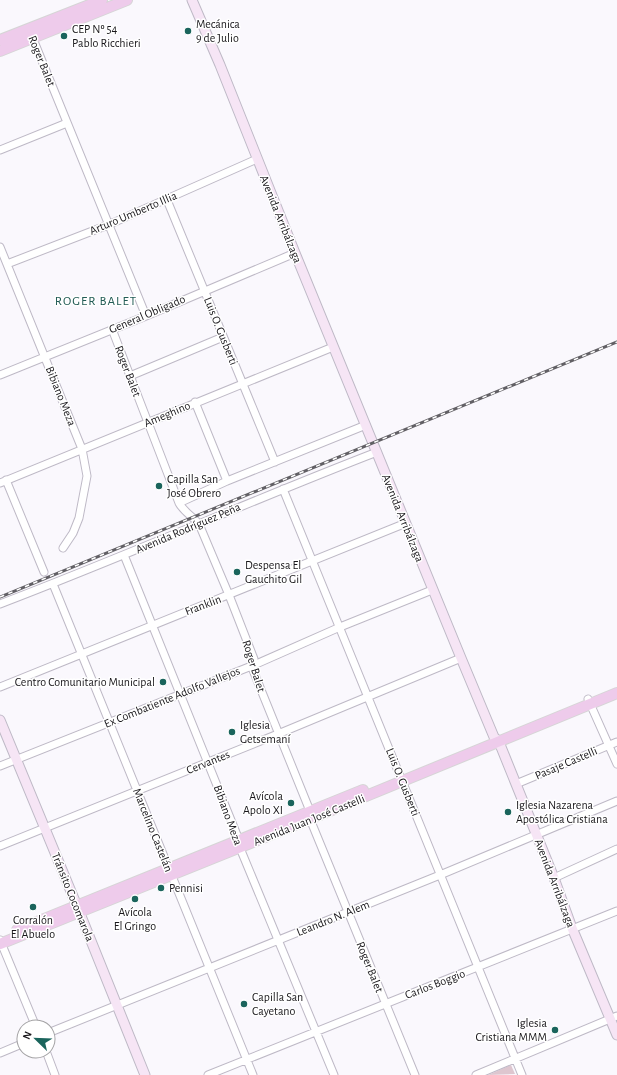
<svg xmlns="http://www.w3.org/2000/svg" width="617" height="1075" viewBox="0 0 617 1075" font-family="'Alegreya Sans',sans-serif">
<rect width="100%" height="100%" fill="#faf8fd"/>
<path fill="#dec6cf" d="M 511,1065 L 515,1074 L 488,1075 Z"/>
<g fill="none" stroke-linecap="round" stroke-linejoin="round">
<defs>
<path id="street" d="M 31,34 L 146,316
M 0,150 L 67,123
M 167,200 L 275,462
M 0,247 L 82,449 L 87,476 L 79,518 L 73,533 L 63,548
M 7,264 L 108,225 L 257,159
M 112,329 L 179,503 C 184,512 192,516 199,524 L 229,595 L 254,659 L 253,670 L 310,811 L 310,819 L 415,1075
M 0,375 L 146,316 L 295,253
M 130,376 L 223,337
M 195,402 L 227,481
M 6,480 L 44,572
M 0,483 L 333,347
M 283,489 L 522,1075
M 179,503 L 227,481 L 366,425
M 124,555 L 239,840 L 240,848 L 334,1075
M 53,584 L 253,1075
M 0,604 C 126,556 250,501 377,452
M 0,687 L 406,523
M 588,699 L 617,764
M 0,766 L 254,665 L 340,627 L 432,590
M 516,784 L 617,742
M 0,846 L 278,734 L 461,658
M 554,878 L 617,849
M 0,940 L 36,1027
M 48,1033 L 440,875 L 617,801
M 46,1051 L 55,1075
M 0,1053 L 24,1043
M 208,1075 L 617,911
M 476,1075 L 617,1016"/>
<path id="secondary" d="M 192,0 L 220,65 L 295,253 L 461,658 L 494,737 L 499,742 L 554,878 L 572,928 L 617,1035
M 0,720 L 77,906 L 145,1075"/>
<path id="primary" d="M 0,40 L 102,0
M 0,51 L 127,0
M 17,930 L 363,790
M 0,944 L 310,819 L 617,693"/>
</defs>
<use href="#street" stroke="#beb9c6" stroke-width="9"/>
<use href="#secondary" stroke="#beb9c6" stroke-width="11"/>
<use href="#primary" stroke="#d6d5d6" stroke-width="12"/>
<use href="#street" stroke="#fff" stroke-width="7"/>
<use href="#secondary" stroke="#f6e5f5" stroke-width="9"/>
<use href="#primary" stroke="#eecbeb" stroke-width="10"/>
<defs>
<path id="rail" d="M 0,597 L 617,342"/>
</defs>
<use href="#rail" stroke="#626065" stroke-width="3"/>
<use href="#rail" stroke="#fff" stroke-width="1.5" stroke-dasharray="4.5" stroke-linecap="butt"/>
</g>
<g fill="#1a645c" stroke="#fff" stroke-width="1.5">
<circle cx="188" cy="31" r="4"/>
<circle cx="64" cy="36" r="4"/>
<circle cx="159" cy="486" r="4"/>
<circle cx="237" cy="572" r="4"/>
<circle cx="163" cy="682" r="4"/>
<circle cx="232" cy="732" r="4"/>
<circle cx="291" cy="803" r="4"/>
<circle cx="508" cy="812" r="4"/>
<circle cx="161" cy="888" r="4"/>
<circle cx="135" cy="899" r="4"/>
<circle cx="33" cy="907" r="4"/>
<circle cx="244" cy="1004" r="4"/>
<circle cx="555" cy="1030" r="4"/>
</g>
<g text-anchor="middle" stroke-width="3" stroke-linejoin="round" paint-order="stroke">
<g font-size="12" fill="#19171b" stroke="#fff" text-anchor="start">
<text x="196" y="28">Mecánica<tspan x="196" dy="14">9 de Julio</tspan></text>
<text x="72" y="33">CEP Nº 54<tspan x="72" dy="14">Pablo Ricchieri</tspan></text>
<text x="167" y="483">Capilla San<tspan x="167" dy="14">José Obrero</tspan></text>
<text x="245" y="569">Despensa El<tspan x="245" dy="14">Gauchito Gil</tspan></text>
<text x="155" y="686" text-anchor="end">Centro Comunitario Municipal</text>
<text x="240" y="729">Iglesia<tspan x="240" dy="14">Getsemaní</tspan></text>
<text x="283" y="800" text-anchor="end">Avícola<tspan x="283" dy="14">Apolo XI</tspan></text>
<text x="516" y="809">Iglesia Nazarena<tspan x="516" dy="14">Apostólica Cristiana</tspan></text>
<text x="169" y="892">Pennisi</text>
<text x="135" y="916" text-anchor="middle">Avícola<tspan x="135" dy="14">El Gringo</tspan></text>
<text x="33" y="924" text-anchor="middle">Corralón<tspan x="33" dy="14">El Abuelo</tspan></text>
<text x="252" y="1001">Capilla San<tspan x="252" dy="14">Cayetano</tspan></text>
<text x="547" y="1027" text-anchor="end">Iglesia<tspan x="547" dy="14">Cristiana MMM</tspan></text>
</g>
<g font-size="12" fill="#19171b" stroke="#fff">
<text transform="translate(42 61) rotate(68)" y="4">Roger Balet</text>
<text transform="translate(133 213) rotate(-23)" y="4">Arturo Umberto Illia</text>
<text transform="translate(281 219) rotate(68)" y="4">Avenida Arribálzaga</text>
<text transform="translate(147 314) rotate(-23)" y="4">General Obligado</text>
<text transform="translate(221 331) rotate(68)" y="4">Luis O. Gusberti</text>
<text transform="translate(128 371) rotate(69)" y="4">Roger Balet</text>
<text transform="translate(61 396) rotate(68)" y="4">Bibiano Meza</text>
<text transform="translate(167 414) rotate(-23)" y="4">Ameghino</text>
<text transform="translate(403 518) rotate(68)" y="4">Avenida Arribálzaga</text>
<text transform="translate(188 528) rotate(-23)" y="4">Avenida Rodríguez Peña</text>
<text transform="translate(203 605) rotate(-21)" y="4">Franklin</text>
<text transform="translate(254 666) rotate(73)" y="4">Roger Balet</text>
<text transform="translate(172 697) rotate(-22)" y="4">Ex Combatiente Adolfo Vallejos</text>
<text transform="translate(208 762) rotate(-22)" y="4">Cervantes</text>
<text transform="translate(566 763) rotate(-23)" y="4">Pasaje Castelli</text>
<text transform="translate(403 782) rotate(68)" y="4">Luis O. Gusberti</text>
<text transform="translate(228 815) rotate(70)" y="4">Bibiano Meza</text>
<text transform="translate(309 820) rotate(-22)" y="4">Avenida Juan José Castelli</text>
<text transform="translate(153 830) rotate(68)" y="4">Marcelino Castelán</text>
<text transform="translate(555 883) rotate(69)" y="4">Avenida Arribálzaga</text>
<text transform="translate(73 897) rotate(68)" y="4">Tránsito Cocomarola</text>
<text transform="translate(333 918) rotate(-22)" y="4">Leandro N. Alem</text>
<text transform="translate(370 967) rotate(68)" y="4">Roger Balet</text>
<text transform="translate(435 984) rotate(-21)" y="4">Carlos Boggio</text>
</g>
<g font-size="13" letter-spacing="1" fill="#235c55" stroke="#fff">
<text x="96" y="305">ROGER BALET</text>
</g>
</g>
<g transform="translate(36 1039) rotate(293)"><circle r="19" fill="#ffffff" stroke="#a3a2a4"/>
<path d="M0-3L7 15L0 10L-7 15Z" fill="#1a645c"/>
<text y="-6" font-size="11" font-weight="bold" text-anchor="middle" fill="#19171b">N</text>
</g>
</svg>
